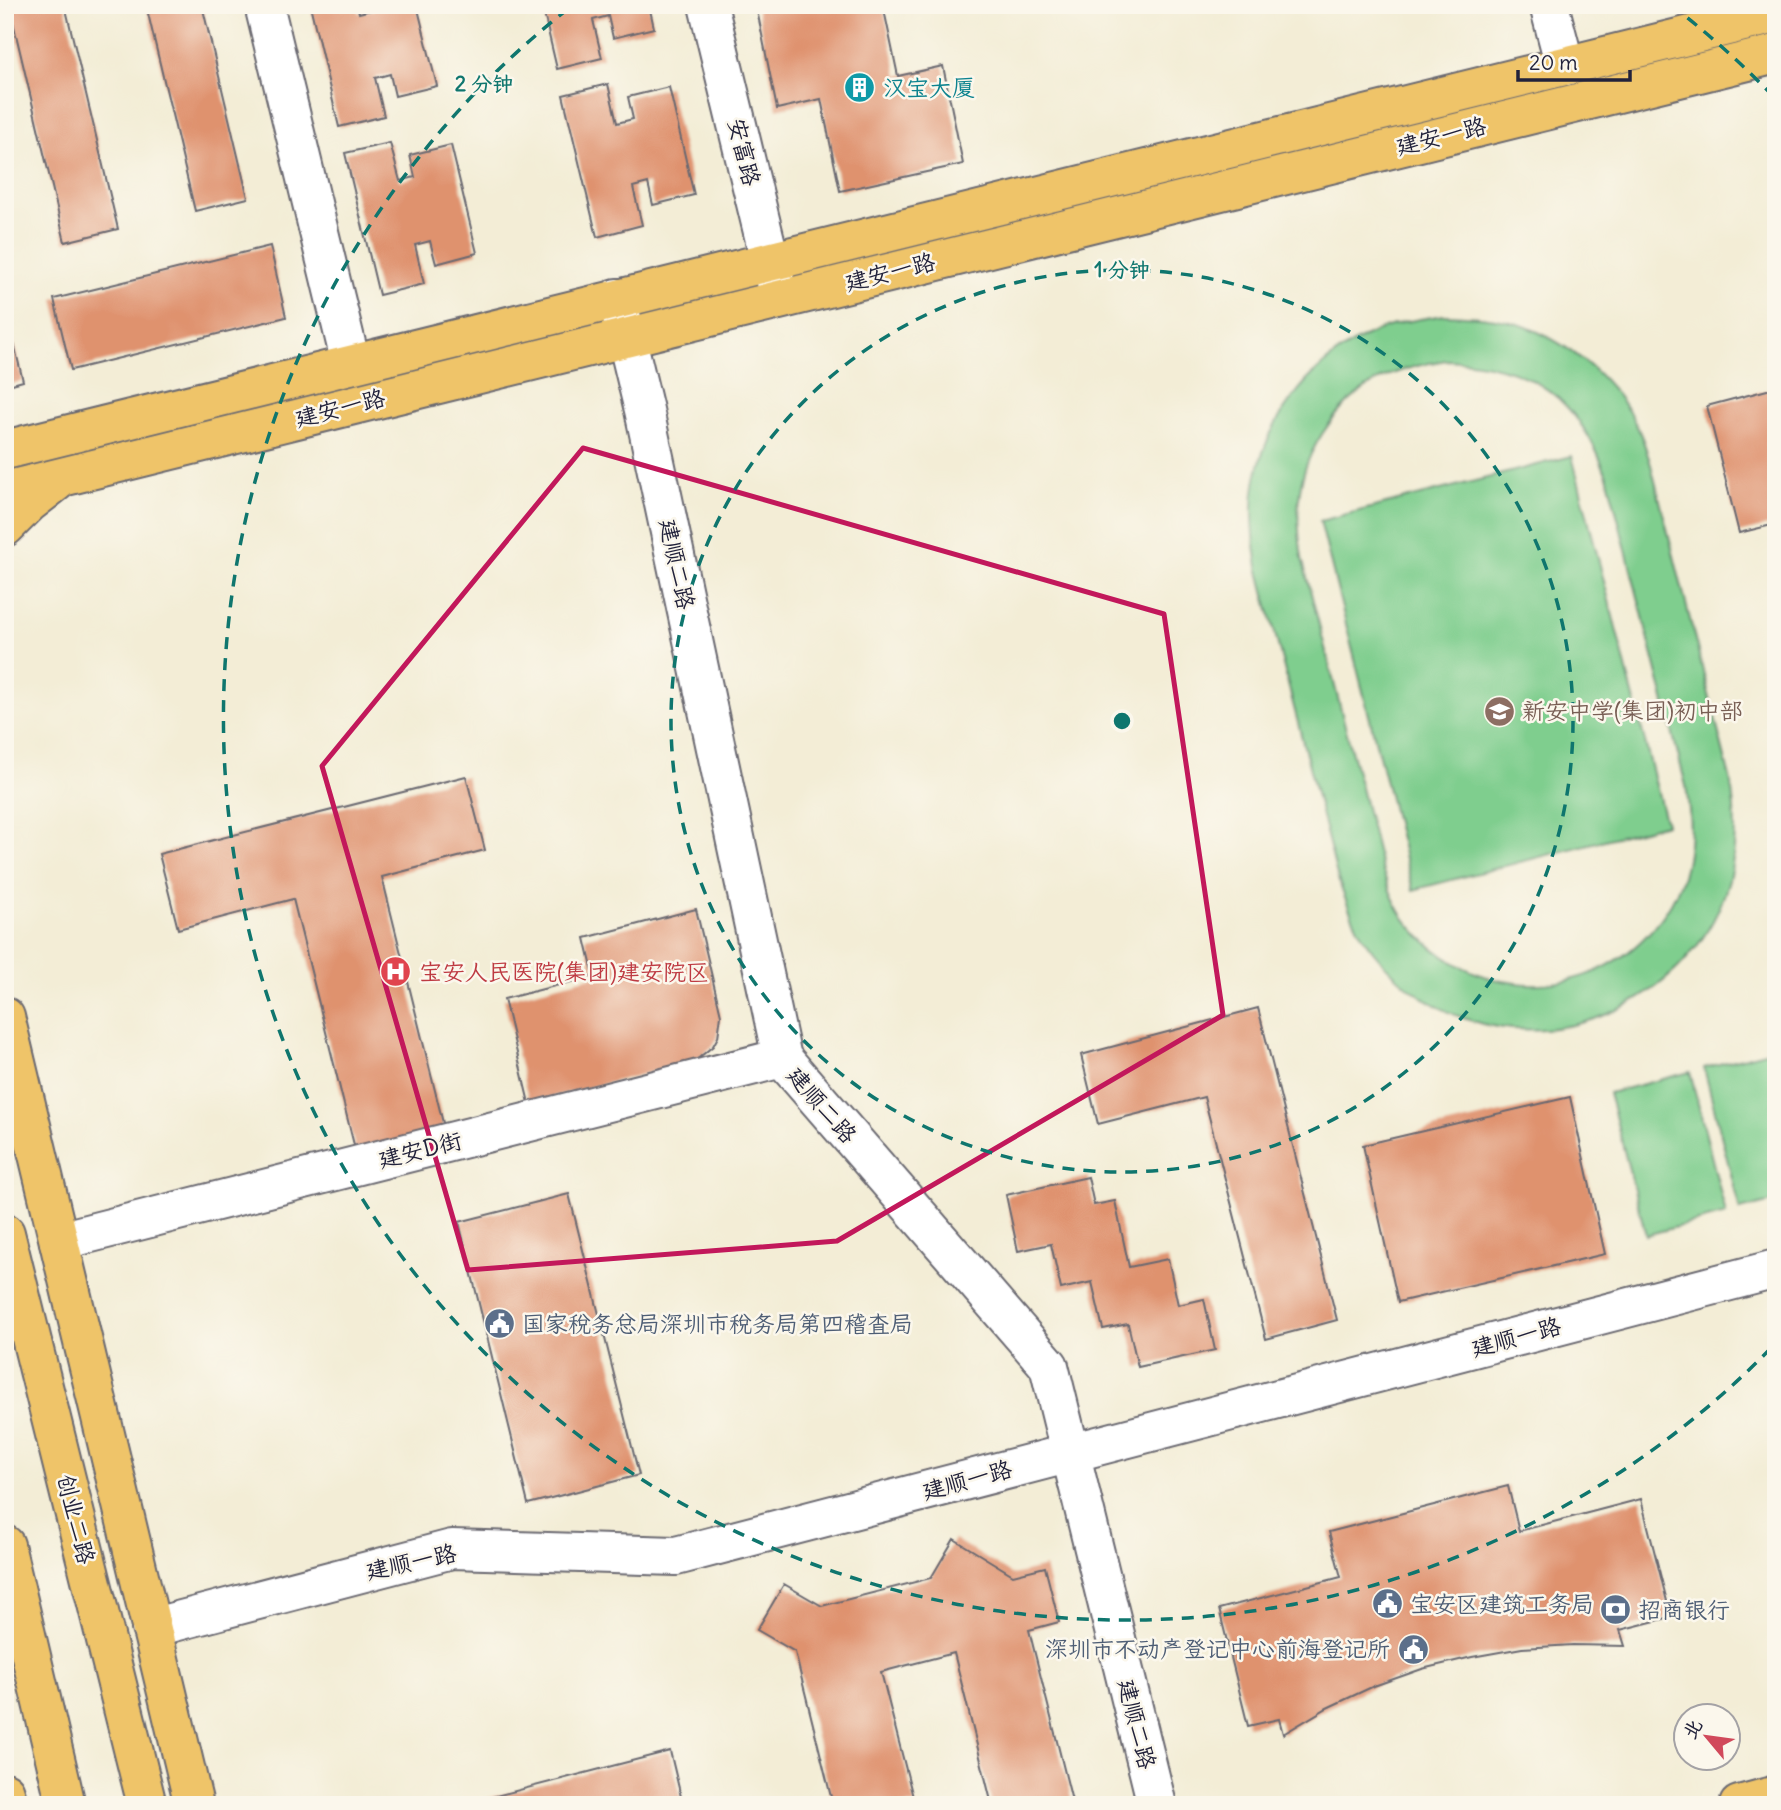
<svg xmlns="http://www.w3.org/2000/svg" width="1781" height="1810" viewBox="0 0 1781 1810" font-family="Delius,'LXGW WenKai TC',sans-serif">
<rect width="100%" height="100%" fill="#fbf7ec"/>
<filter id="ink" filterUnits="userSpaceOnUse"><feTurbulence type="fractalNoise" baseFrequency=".0143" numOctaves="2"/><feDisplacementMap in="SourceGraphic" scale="14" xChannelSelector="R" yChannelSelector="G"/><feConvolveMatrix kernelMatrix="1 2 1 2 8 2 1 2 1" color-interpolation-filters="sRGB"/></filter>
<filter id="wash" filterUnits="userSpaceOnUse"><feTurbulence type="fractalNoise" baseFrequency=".00686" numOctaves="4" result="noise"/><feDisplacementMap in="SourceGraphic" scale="28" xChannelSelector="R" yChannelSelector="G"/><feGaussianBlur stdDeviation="1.57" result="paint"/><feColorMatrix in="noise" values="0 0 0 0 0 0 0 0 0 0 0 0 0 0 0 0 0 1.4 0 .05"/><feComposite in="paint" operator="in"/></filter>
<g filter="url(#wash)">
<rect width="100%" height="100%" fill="#f3edd6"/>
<path fill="#7fce8e" stroke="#507864" stroke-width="2" fill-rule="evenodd" d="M 1444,315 C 1471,316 1499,317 1524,326 C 1573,345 1616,382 1638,429 C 1644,440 1647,453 1651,465 L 1730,778 C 1737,817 1738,855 1725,893 C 1690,996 1569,1055 1466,1019 C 1429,1006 1397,981 1373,951 C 1356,930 1347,904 1338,879 L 1258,567 C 1254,542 1251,517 1254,492 C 1261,426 1308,365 1366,336 C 1391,323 1418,319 1444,315 ZM 1447,360 C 1533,364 1579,398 1608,479 L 1686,786 C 1691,817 1692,845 1683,876 C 1675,901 1659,924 1640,942 C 1572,1006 1466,995 1408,923 C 1395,907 1388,886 1381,866 L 1302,558 C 1299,538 1297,519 1299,499 C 1303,448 1343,394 1390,375 C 1409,367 1427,363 1447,360 Z
M 1572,456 L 1666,824 L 1413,890 L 1320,521 Z
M 1776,1049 L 1776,1201 L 1740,1210 L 1704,1068 Z
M 1690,1072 L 1726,1214 L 1646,1235 L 1609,1093 Z"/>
<g id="blocks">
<path fill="#df926e" d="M 9,5 L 65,5 L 118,229 L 65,242 Z
M 146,5 L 202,5 L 248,198 L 195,211 Z
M 310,5 L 357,5 L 359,13 L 375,9 L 374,5 L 417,5 L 437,86 L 395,96 L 390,74 L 375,78 L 384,116 L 339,127 Z
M 542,5 L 649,5 L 654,28 L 613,38 L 608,16 L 593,20 L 602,58 L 557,69 Z
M 756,5 L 883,5 L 898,76 L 943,66 L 963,164 L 840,191 L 821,99 L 777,109 Z
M 608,84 L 617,123 L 633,119 L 628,97 L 669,87 L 694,195 L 653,205 L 648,183 L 633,187 L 642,225 L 597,237 L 563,95 Z
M 390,143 L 400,181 L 415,177 L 410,155 L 451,145 L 477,253 L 436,264 L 430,241 L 415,245 L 424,284 L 379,295 L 345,153 Z
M 270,246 L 286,317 L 71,370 L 54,299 Z
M 10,327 L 23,381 L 5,386 L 5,328 Z
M 1771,389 L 1776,406 L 1776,524 L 1739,533 L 1707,406 Z
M 466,776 L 485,850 L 382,877 L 445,1131 L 356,1153 L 293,899 L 178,929 L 159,854 Z
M 696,909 L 721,1015 L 718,1037 L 713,1046 L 695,1061 L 529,1103 L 504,999 L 594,976 L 585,938 Z
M 1258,1008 L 1337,1320 L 1266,1339 L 1204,1097 L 1098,1124 L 1081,1055 Z
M 1570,1097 L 1605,1254 L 1398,1302 L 1363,1145 Z
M 1088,1177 L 1094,1205 L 1115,1201 L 1129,1267 L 1168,1259 L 1178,1305 L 1204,1299 L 1215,1350 L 1138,1367 L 1128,1324 L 1103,1329 L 1092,1282 L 1061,1289 L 1051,1244 L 1018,1251 L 1006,1195 Z
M 569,1194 L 639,1475 L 528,1504 L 459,1222 Z
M 1508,1486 L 1519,1531 L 1641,1499 L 1671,1617 L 1620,1630 L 1625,1646 L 1573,1645 L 1522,1648 L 1472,1657 L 1422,1669 L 1374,1686 L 1327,1708 L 1283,1734 L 1279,1719 L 1248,1726 L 1219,1609 L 1341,1577 L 1329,1532 Z
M 954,1539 L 1013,1575 L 1045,1567 L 1059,1622 L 1029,1630 L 1073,1805 L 992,1805 L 954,1653 L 881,1672 L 915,1805 L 833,1805 L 795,1652 L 757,1630 L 784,1584 L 822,1606 L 931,1578 Z
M 670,1751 L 683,1805 L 465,1805 L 465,1804 Z"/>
</g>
</g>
<g filter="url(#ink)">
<use href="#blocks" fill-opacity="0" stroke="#6b6971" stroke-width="2"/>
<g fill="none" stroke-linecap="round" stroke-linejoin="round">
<defs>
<path id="minor" d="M 264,5 L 351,364
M 708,5 L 778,294
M 1549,5 L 1565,66
M 617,298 L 644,410 L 782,1058 L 1049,1366 L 1157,1805
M 59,1241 L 782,1058
M 151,1628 L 452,1549 L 676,1556 L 1776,1269"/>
<path id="major" d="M 5,450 L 1776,14
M 5,491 L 1776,54
M 5,527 L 29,503 L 56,482
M 5,1017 L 194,1805
M 5,1233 L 147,1805
M 5,1545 L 66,1805
M 5,1792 L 8,1805
M 1739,1805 L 1776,1795"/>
</defs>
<use href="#minor" stroke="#6b6971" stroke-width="42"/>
<use href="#major" stroke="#6b6971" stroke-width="42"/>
<use href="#minor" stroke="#fff" stroke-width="38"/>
<use href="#major" stroke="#efc469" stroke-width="38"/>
</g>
</g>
<path fill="none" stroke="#c2185b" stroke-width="5" stroke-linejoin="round" d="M 583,448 L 1164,614 L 1223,1015 L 837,1241 L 468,1270 L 322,766 Z"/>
<g fill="none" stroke="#0f766e" stroke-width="3.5" stroke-dasharray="12 9">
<circle cx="1122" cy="721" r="451"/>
<path d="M1771 1348A902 902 0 1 1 573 5M1671 5A902 902 0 0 1 1771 94"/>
</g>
<defs>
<symbol id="building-disc" viewBox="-11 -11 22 22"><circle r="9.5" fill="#0f9aa8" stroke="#fbf7ec"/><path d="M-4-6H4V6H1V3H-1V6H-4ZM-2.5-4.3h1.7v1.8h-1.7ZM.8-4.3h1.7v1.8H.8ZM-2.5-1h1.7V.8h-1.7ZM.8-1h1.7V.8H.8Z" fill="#fff"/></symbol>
<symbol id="school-disc" viewBox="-11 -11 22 22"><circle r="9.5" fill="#8d6e63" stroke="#fbf7ec"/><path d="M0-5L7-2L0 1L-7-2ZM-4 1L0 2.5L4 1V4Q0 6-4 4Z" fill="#fff"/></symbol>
<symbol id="hospital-disc" viewBox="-11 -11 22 22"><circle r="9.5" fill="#e0444e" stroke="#fbf7ec"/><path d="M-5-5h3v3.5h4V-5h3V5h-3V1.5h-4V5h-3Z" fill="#fff"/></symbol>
<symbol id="civic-disc" viewBox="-11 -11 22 22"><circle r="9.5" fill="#5c6f8a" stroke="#fbf7ec"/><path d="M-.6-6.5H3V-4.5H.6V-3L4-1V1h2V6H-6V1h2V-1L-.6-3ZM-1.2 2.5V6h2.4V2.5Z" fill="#fff"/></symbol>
<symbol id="bank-disc" viewBox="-11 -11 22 22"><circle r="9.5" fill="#5c6f8a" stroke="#fbf7ec"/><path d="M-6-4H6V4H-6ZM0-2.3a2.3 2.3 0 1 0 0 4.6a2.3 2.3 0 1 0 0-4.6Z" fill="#fff"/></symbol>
</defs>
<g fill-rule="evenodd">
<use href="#building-disc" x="842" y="70" width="35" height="35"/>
<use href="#school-disc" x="1482" y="694" width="35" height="35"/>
<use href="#hospital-disc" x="378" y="954" width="35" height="35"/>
<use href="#civic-disc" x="482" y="1306" width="35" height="35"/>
<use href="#civic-disc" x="1370" y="1586" width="35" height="35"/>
<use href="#bank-disc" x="1598" y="1592" width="35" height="35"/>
<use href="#civic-disc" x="1396" y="1632" width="35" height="35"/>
</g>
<g text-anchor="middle" stroke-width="5" stroke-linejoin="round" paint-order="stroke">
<g font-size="23" fill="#0d838f" stroke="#fbf7ec" text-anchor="start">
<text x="883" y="96">汉宝大厦</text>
</g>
<g font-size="23" fill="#22223b" stroke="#fbf7ec">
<text transform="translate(1441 136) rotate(-14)" y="8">建安一路</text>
<text transform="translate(744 152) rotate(76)" y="8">安富路</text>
<text transform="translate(890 272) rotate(-14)" y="8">建安一路</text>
<text transform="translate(340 408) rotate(-14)" y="8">建安一路</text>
<text transform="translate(677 564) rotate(78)" y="8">建顺二路</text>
<text transform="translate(822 1105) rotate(49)" y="8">建顺二路</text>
<text transform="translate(420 1150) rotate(-14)" y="8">建安D街</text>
<text transform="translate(1516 1337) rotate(-15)" y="8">建顺一路</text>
<text transform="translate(967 1480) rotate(-15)" y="8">建顺一路</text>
<text transform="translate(76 1519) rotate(76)" y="8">创业二路</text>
<text transform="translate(411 1562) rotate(-12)" y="8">建顺一路</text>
<text transform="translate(1137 1724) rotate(76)" y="8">建顺二路</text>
</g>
<g font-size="23" fill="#785e54" stroke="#fbf7ec" text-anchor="start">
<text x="1522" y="719">新安中学(集团)初中部</text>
</g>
<g font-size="23" fill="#be3a42" stroke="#fbf7ec" text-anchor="start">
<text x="419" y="980">宝安人民医院(集团)建安院区</text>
</g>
<g font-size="23" fill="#4e5e75" stroke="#fbf7ec" text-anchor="start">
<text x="522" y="1332">国家税务总局深圳市税务局第四稽查局</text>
<text x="1410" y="1612">宝安区建筑工务局</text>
<text x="1638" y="1618">招商银行</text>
<text x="1390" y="1657" text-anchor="end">深圳市不动产登记中心前海登记所</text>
</g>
</g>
<circle cx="1122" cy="721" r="10" fill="#0f766e" stroke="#fbf7ec" stroke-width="3.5"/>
<g font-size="21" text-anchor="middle" font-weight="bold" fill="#0f766e" stroke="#fbf7ec" stroke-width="5" stroke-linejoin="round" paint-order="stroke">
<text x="484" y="91">2 分钟</text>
<text x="1122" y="277">1 分钟</text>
</g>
<rect width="1781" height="1810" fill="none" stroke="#fbf7ec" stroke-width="28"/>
<g transform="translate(1707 1737) rotate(299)"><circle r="33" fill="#fbf7ec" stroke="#a4a2a5" stroke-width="2"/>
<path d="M0-5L12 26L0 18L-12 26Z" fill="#d1495b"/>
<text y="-10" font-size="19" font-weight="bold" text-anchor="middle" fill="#22223b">北</text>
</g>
<path d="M1518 70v10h112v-10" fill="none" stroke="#22223b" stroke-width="3.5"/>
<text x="1529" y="70" font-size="21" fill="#22223b" stroke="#fbf7ec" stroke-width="5" paint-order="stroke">20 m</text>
</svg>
